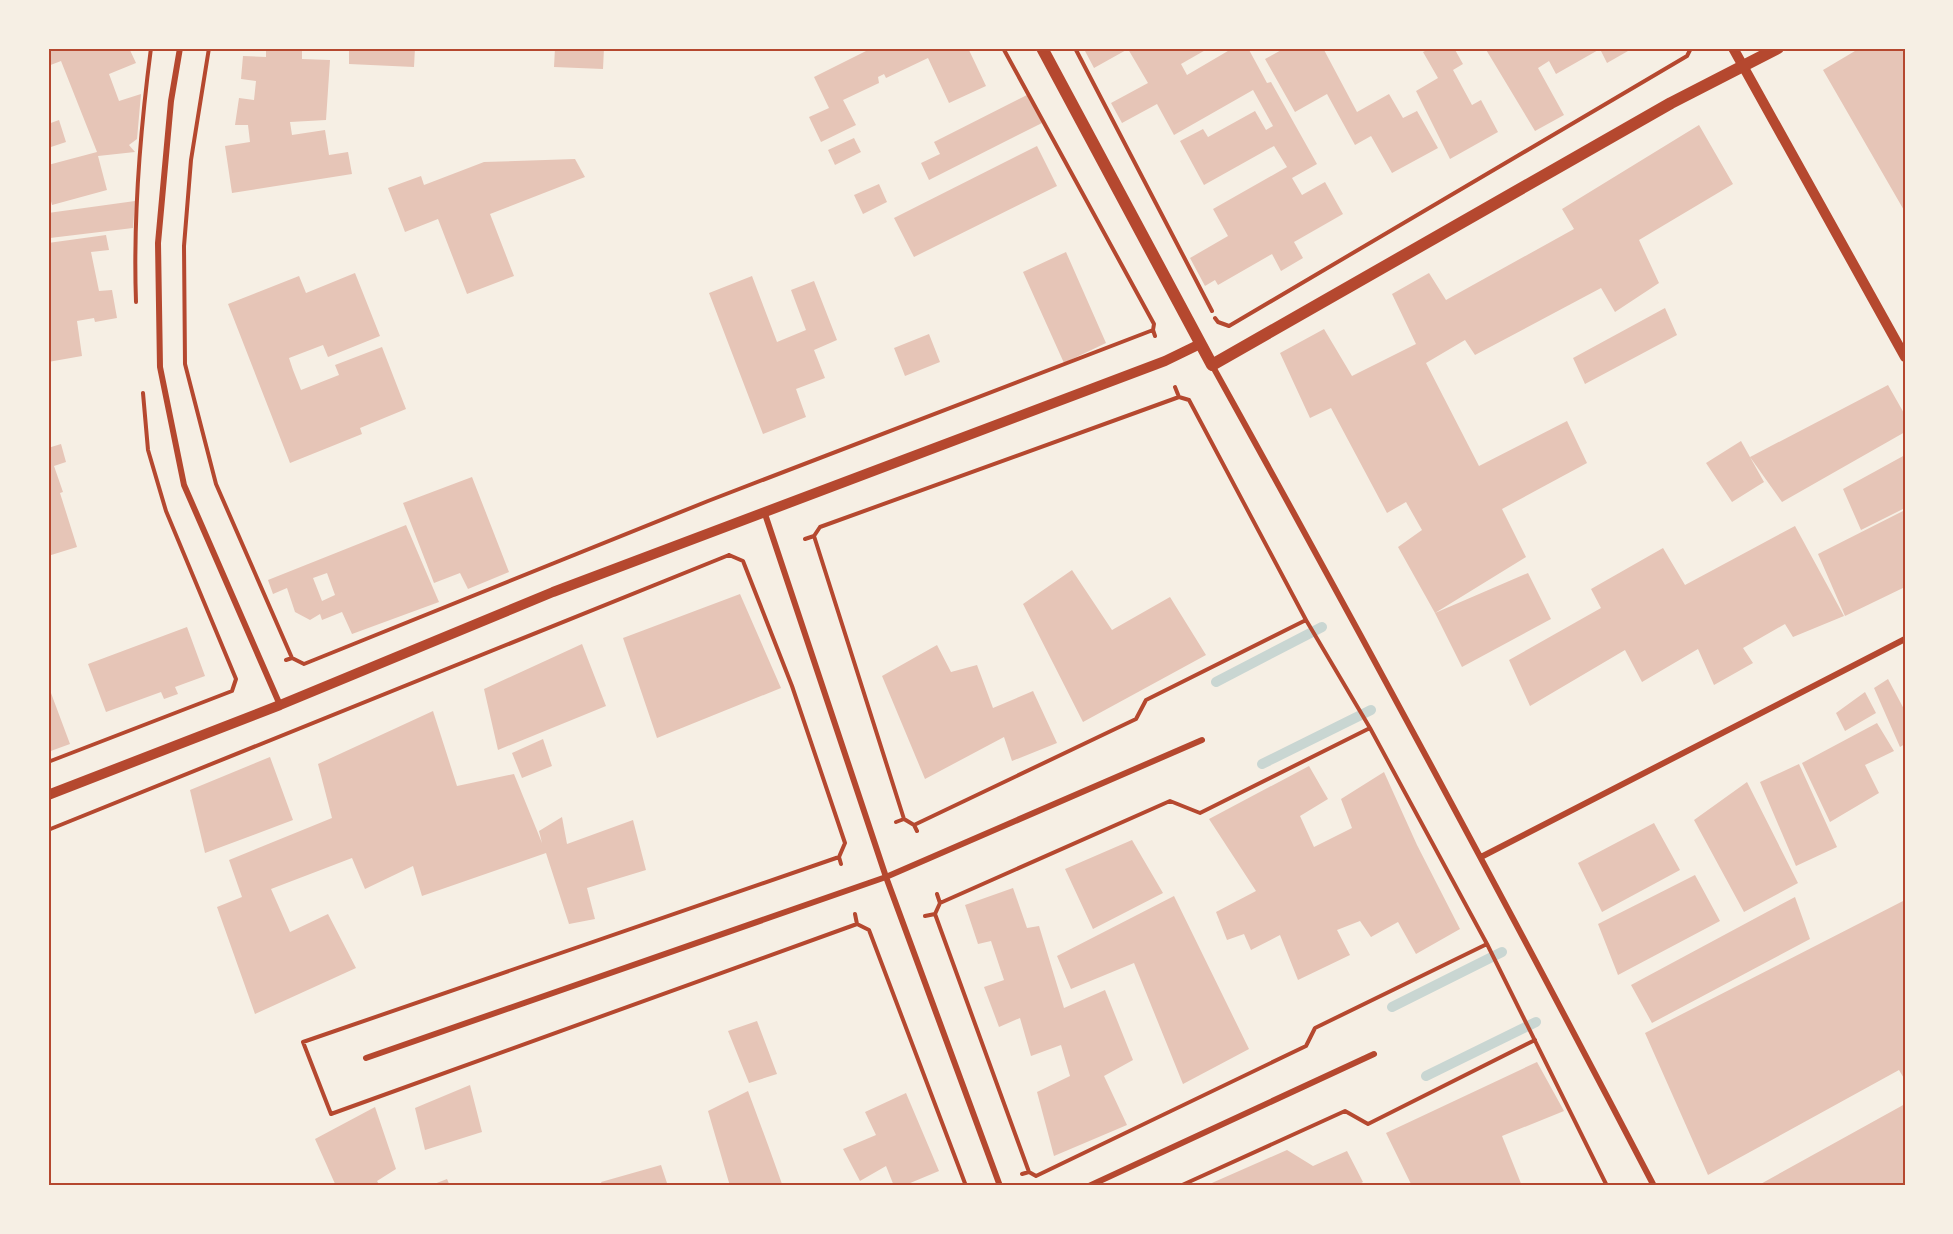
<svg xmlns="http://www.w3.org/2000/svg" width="1953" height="1234" viewBox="0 0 1953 1234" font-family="'Sofia Sans Condensed',sans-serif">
<rect width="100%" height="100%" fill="#f6efe4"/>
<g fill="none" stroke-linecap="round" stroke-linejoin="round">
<path stroke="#c9d6d2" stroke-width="10" d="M 1216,682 L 1322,627
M 1262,764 L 1371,710
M 1392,1007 L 1502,952
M 1426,1076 L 1536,1022"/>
</g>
<path fill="#e6c5b7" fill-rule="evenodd" d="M 48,48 L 129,48 L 136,63 L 109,74 L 119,101 L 141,94 L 137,139 L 129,145 L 135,152 L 98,156 L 107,190 L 52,205 L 48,190 L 48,165 L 97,152 L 61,61 L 48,66 Z
M 266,48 L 302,48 L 302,59 L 330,60 L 326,120 L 290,122 L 292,135 L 325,130 L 329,155 L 348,152 L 352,174 L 232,193 L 225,146 L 250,142 L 248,125 L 235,125 L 239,98 L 254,100 L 256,81 L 241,79 L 243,56 L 266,57 Z
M 349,48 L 415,48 L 414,67 L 349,64 Z
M 555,48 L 604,48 L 603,69 L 554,67 Z
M 872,48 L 968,48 L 986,86 L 949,103 L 928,58 L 886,78 L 884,74 L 878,77 L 879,83 L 843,100 L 856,125 L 821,142 L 809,117 L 829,108 L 814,77 Z
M 1089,48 L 1209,48 L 1181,64 L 1187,75 L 1233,48 L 1248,48 L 1267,83 L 1271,82 L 1317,164 L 1292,178 L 1302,195 L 1325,182 L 1343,214 L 1294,242 L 1303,258 L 1281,271 L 1272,254 L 1218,285 L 1215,280 L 1205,286 L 1190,258 L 1228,236 L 1213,209 L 1287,167 L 1274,146 L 1204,185 L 1180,141 L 1203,129 L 1208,137 L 1255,111 L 1266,130 L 1273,126 L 1253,90 L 1174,135 L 1157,104 L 1122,123 L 1111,103 L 1148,83 L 1128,49 L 1094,68 L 1085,51 Z
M 1285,48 L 1323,48 L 1357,112 L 1389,94 L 1403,118 L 1417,111 L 1438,148 L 1392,173 L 1371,136 L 1355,145 L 1327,94 L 1295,112 L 1265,59 Z
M 1431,48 L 1454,48 L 1463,64 L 1453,70 L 1472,105 L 1481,100 L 1498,132 L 1450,159 L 1416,91 L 1438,78 L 1423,52 Z
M 1485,48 L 1626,48 L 1628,51 L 1607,63 L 1600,49 L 1556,74 L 1549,61 L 1538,68 L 1564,115 L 1535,131 Z
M 1860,48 L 1903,48 L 1905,52 L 1905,212 L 1823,70 Z
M 1027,95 L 1042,123 L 929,180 L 921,163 L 940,154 L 934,142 Z
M 59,120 L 66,142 L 48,148 L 48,124 Z
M 1699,125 L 1733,184 L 1639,240 L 1659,283 L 1615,312 L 1601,288 L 1475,355 L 1465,340 L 1426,363 L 1479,466 L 1567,421 L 1587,463 L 1502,509 L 1526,557 L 1435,613 L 1398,547 L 1422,530 L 1406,502 L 1387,513 L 1331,408 L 1310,418 L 1280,353 L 1324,329 L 1352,376 L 1416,344 L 1392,294 L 1429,273 L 1446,300 L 1574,229 L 1562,209 Z
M 854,138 L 861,152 L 835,165 L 828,150 Z
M 1037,146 L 1057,186 L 914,257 L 894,218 Z
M 575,159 L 585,177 L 490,214 L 514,276 L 467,294 L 438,219 L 405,232 L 388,188 L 421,176 L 424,185 L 484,162 Z
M 879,184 L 887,202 L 863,214 L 854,195 Z
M 135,201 L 133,228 L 50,238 L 48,213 Z
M 106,235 L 109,250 L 91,252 L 99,291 L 112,290 L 117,318 L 95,322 L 94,318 L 77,321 L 82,356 L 48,362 L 48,243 Z
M 1066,252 L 1106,343 L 1064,363 L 1023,272 Z
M 355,273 L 380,336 L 328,357 L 323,345 L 289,358 L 293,370 L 301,390 L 339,375 L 335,365 L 382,347 L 406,409 L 360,428 L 362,434 L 290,463 L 228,304 L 299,276 L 306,293 Z
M 752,276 L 777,342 L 806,330 L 791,290 L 814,281 L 837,340 L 814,350 L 825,378 L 796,389 L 806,417 L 763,434 L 709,293 Z
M 1665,308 L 1677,335 L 1585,384 L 1573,358 Z
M 929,334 L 940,362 L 905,376 L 894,348 Z
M 1888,385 L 1905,415 L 1905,432 L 1782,502 L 1750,457 Z
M 1741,441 L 1764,482 L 1732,502 L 1706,463 Z
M 61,444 L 66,462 L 54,466 L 63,492 L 60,493 L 77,547 L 48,556 L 48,448 Z
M 1905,455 L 1905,508 L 1861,530 L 1843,489 Z
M 472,477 L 509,572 L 468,589 L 460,573 L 434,583 L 403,503 Z
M 1905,510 L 1905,587 L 1845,616 L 1818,554 Z
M 406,525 L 439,602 L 352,634 L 342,612 L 322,620 L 320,614 L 310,620 L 295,612 L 287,588 L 273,594 L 268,580 ZM 327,573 L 335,595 L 322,601 L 313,578 Z
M 1795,526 L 1844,616 L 1793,637 L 1785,624 L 1743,648 L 1753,663 L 1714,685 L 1698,649 L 1642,682 L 1625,650 L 1530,706 L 1509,660 L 1601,608 L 1591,589 L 1663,548 L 1685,585 Z
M 1072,570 L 1112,630 L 1170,597 L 1206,655 L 1083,722 L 1023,604 Z
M 1528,573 L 1551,619 L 1462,667 L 1435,613 Z
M 740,594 L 781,688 L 657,738 L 623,638 Z
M 187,627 L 205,676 L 175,687 L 178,694 L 164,699 L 161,692 L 106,712 L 88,664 Z
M 582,644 L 606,706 L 498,750 L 484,689 Z
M 937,645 L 951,672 L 977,665 L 993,708 L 1033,691 L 1057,743 L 1012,761 L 1004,737 L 925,779 L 882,676 Z
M 1888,679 L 1905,711 L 1905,744 L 1900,747 L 1874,688 Z
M 48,685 L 70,744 L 48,752 Z
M 1865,692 L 1876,713 L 1845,731 L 1836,713 Z
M 433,711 L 457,786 L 514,774 L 542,843 L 539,831 L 562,817 L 567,844 L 633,820 L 646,870 L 587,888 L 595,919 L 569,924 L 546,853 L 422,896 L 413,866 L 365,889 L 352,858 L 271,889 L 290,932 L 328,914 L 356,968 L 255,1014 L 217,907 L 242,897 L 229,860 L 332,818 L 318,764 Z
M 1877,723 L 1894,751 L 1865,765 L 1879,793 L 1830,822 L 1802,763 Z
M 543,739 L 552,766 L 522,778 L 512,753 Z
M 270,757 L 293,820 L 205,853 L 190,790 Z
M 1799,764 L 1837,847 L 1796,866 L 1760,782 Z
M 1309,766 L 1328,799 L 1300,816 L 1314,847 L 1352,828 L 1341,799 L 1384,772 L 1417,845 L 1460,929 L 1416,954 L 1398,922 L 1371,937 L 1360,921 L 1337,930 L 1350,955 L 1298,980 L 1280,935 L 1251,950 L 1244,934 L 1227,940 L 1216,912 L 1256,891 L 1209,819 Z
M 1747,782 L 1798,883 L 1744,912 L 1694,820 Z
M 1654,823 L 1680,870 L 1602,912 L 1578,863 Z
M 1132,840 L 1163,893 L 1093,929 L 1065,869 Z
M 1695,875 L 1720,921 L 1618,975 L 1598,924 Z
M 1013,888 L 1027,928 L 1039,926 L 1064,1008 L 1105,990 L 1133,1060 L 1104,1076 L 1127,1125 L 1054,1156 L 1037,1092 L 1070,1076 L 1061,1045 L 1031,1056 L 1020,1018 L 999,1027 L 984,987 L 1004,980 L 991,941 L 978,944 L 965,905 Z
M 1174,896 L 1249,1049 L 1183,1084 L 1134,963 L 1071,989 L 1057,956 Z
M 1795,897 L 1810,939 L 1652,1023 L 1631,985 Z
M 1905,900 L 1905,1080 L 1899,1070 L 1708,1175 L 1645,1033 Z
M 757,1021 L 777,1074 L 749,1083 L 728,1031 Z
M 1537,1062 L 1564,1111 L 1502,1136 L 1522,1186 L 1412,1186 L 1386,1133 Z
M 470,1085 L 482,1132 L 425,1150 L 415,1108 Z
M 748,1091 L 768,1145 L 782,1184 L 730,1186 L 708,1111 Z
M 906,1093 L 939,1171 L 903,1186 L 894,1186 L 886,1166 L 860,1181 L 843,1149 L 876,1135 L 865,1112 Z
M 1905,1104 L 1905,1186 L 1757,1186 Z
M 375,1107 L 396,1169 L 377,1181 L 380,1186 L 336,1186 L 315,1139 Z
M 1287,1150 L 1313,1166 L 1347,1151 L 1363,1182 L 1356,1186 L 1205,1186 Z
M 661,1165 L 668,1186 L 603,1186 L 601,1182 Z
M 447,1179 L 450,1186 L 429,1186 Z"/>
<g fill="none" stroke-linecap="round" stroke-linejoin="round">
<path stroke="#b5482f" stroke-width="4" d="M 209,48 L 191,160 L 184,246 L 185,364 L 216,484 L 292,658 L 304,664 L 708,501 L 1153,330 L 1154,324 L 1003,48
M 1075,48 L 1212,311
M 136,302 C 133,218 140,132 151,48
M 1215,318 L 1218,322 L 1229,326 L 1687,56 L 1691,48
M 1153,330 L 1155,336
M 1175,387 L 1179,397
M 814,536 L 820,527 L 1179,397 L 1189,400 L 1306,620 L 1370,728 L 1487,944 L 1607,1186
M 814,536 L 904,819 L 914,825
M 805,539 L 814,536
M 729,555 L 743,561 L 792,686 L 845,843 L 839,857
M 286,660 L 292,658
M 48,762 L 232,691 L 236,679 L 166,511 L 148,450 L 143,393
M 896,822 L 904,819
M 914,825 L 1136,719 L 1146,700 L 1306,620
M 914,825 L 917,831
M 48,830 L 729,555
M 839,857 L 303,1042 L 331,1114 L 857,924
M 839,857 L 841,864
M 937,894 L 940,903
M 855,914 L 857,924
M 935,914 L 940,903 L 1170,801 L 1200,813 L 1370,728
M 935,914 L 1029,1172
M 925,916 L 935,914
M 857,924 L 869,930 L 966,1186
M 1022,1174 L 1029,1172 L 1036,1176 L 1306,1046 L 1315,1028 L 1487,944
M 1180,1186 L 1345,1111 L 1368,1124 L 1535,1040"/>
<path stroke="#b5482f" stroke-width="6" d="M 180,48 L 171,101 L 158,243 L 160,367 L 184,485 L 280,705
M 1212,365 C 1363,637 1510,910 1654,1186
M 765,514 L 886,877 L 1000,1186
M 1481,857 L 1905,639
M 366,1058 L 886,877 L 1202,740
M 1089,1186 L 1374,1054"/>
<path stroke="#b5482f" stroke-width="10" d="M 1733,48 L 1905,357
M 48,795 L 280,705 L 553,592 L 1165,361 L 1200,344"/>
<path stroke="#b5482f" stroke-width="12" d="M 1042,48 L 1212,365 L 1671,103 L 1778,48"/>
</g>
<rect width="1953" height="1234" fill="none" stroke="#f6efe4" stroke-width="99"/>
<rect x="50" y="50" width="1854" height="1134" fill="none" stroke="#b5482f" stroke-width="2"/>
</svg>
